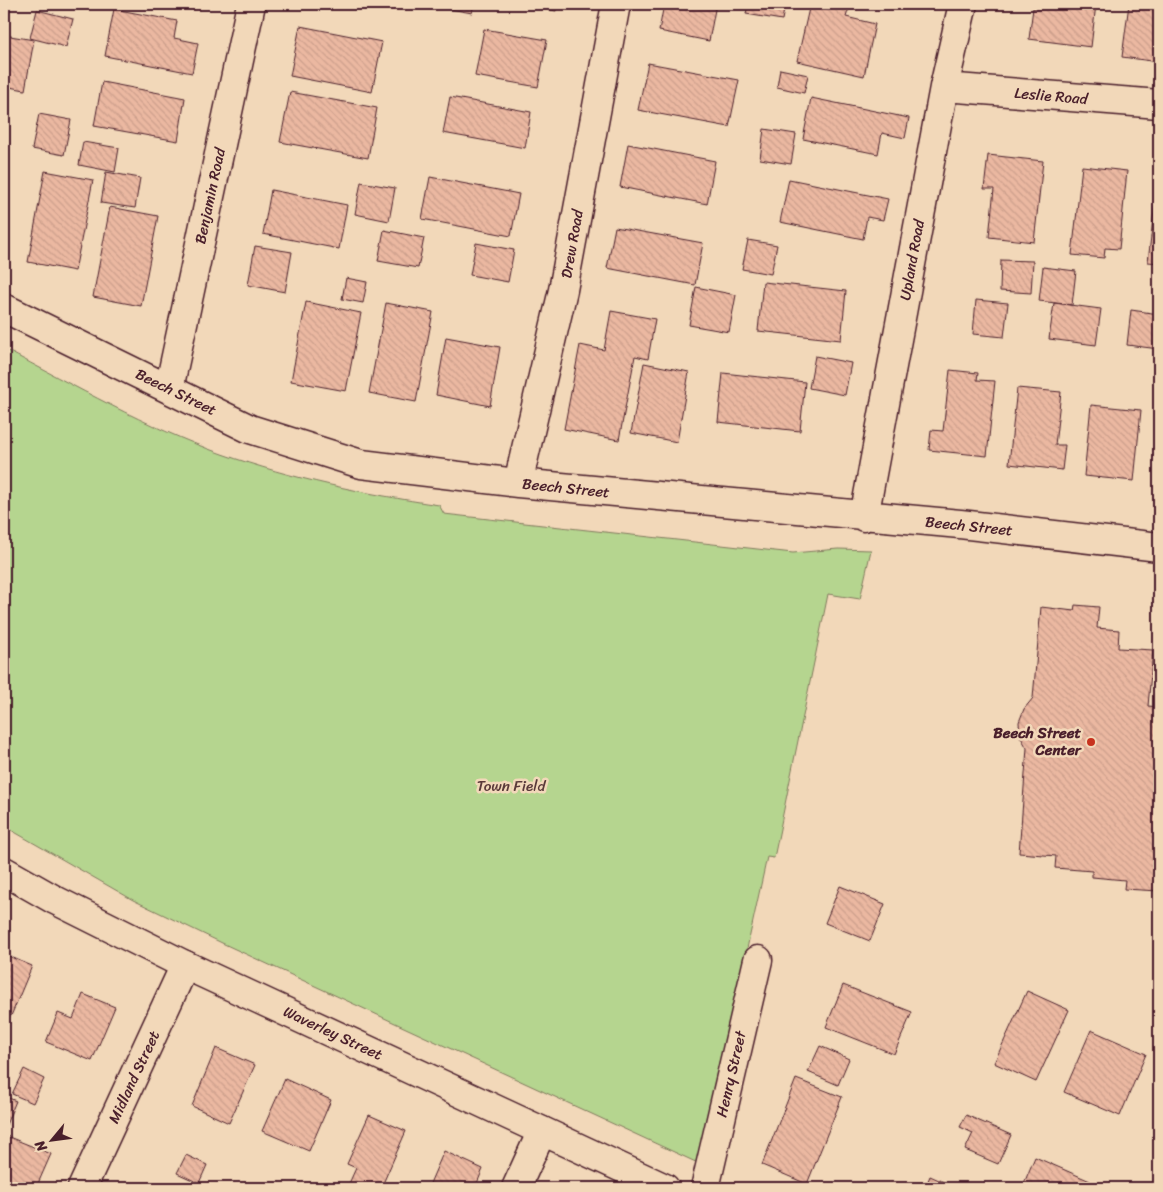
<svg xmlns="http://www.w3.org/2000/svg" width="1163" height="1192" viewBox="0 0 1163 1192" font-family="Sriracha,sans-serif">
<defs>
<pattern id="building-back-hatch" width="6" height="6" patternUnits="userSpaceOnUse" patternTransform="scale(1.25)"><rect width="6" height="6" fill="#ebb8a1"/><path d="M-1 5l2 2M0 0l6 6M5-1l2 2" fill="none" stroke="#cb9e8b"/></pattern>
</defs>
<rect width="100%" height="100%" fill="#f2d8b9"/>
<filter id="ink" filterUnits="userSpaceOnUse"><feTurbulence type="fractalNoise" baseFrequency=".02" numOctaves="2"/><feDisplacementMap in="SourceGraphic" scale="10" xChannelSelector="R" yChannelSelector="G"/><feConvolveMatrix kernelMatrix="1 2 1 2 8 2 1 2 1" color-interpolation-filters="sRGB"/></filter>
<g filter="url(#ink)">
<path fill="#b5d58f" stroke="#807a5d" d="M 4,349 C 75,386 146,427 222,454 C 293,479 365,494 439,505 L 444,514 L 793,553 L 838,549 L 871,550 L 860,599 L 828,594 L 774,858 L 767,857 L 700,1164 L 222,943 L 133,900 L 4,826 Z"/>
<path fill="url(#building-back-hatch)" stroke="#4a1f2b" d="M 435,4 L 474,4 L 472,13 L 434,6 Z
M 519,4 L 557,4 L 556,11 Z
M 664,4 L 716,4 L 709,41 L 659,31 Z
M 748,4 L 785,4 L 782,20 L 746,14 Z
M 810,4 L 828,4 L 849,8 L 846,17 L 875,24 L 864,76 L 797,61 Z
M 1044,4 L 1096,4 L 1091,47 L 1029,39 L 1033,8 L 1043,9 Z
M 1129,4 L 1159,4 L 1159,62 L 1122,57 Z
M 114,9 L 177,21 L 174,38 L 198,43 L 192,73 L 105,56 Z
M 37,10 L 73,19 L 66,47 L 30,38 Z
M 300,26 L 382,42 L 372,92 L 290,76 Z
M 484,29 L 547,40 L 538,87 L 475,76 Z
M 4,35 L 34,40 L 25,90 L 4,86 Z
M 648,63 L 739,80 L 729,127 L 638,110 Z
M 780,69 L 808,75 L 804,93 L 777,87 Z
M 102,82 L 185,98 L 178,141 L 94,126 Z
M 290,92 L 377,108 L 368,158 L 280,142 Z
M 450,97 L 531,112 L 525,148 L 443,133 Z
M 811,98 L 909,118 L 905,138 L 882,133 L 878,154 L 803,139 Z
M 39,114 L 71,120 L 64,155 L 32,149 Z
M 764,129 L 796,134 L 791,164 L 760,159 Z
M 83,142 L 119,148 L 115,172 L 79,165 Z
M 628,144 L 715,161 L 707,204 L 620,187 Z
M 988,155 L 1043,161 L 1034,242 L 989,237 L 994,189 L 984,189 Z
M 1082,166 L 1127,171 L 1119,249 L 1105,248 L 1104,258 L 1072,255 Z
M 45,171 L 93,180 L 75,271 L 28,262 Z
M 106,172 L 140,178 L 135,208 L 101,203 Z
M 1158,176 L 1159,176 L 1159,263 L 1148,262 Z
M 430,177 L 519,194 L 511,236 L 422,219 Z
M 789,179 L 888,199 L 883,220 L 867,217 L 863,239 L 780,222 Z
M 361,182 L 395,188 L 389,221 L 355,214 Z
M 271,190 L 347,205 L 339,249 L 263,234 Z
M 110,207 L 158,216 L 141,306 L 93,297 Z
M 615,227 L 703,243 L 695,285 L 607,268 Z
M 384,230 L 424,238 L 418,268 L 378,261 Z
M 748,240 L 777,245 L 771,274 L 742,269 Z
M 476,243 L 514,250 L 508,282 L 470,275 Z
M 255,246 L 292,252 L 285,292 L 248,285 Z
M 1001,260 L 1033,261 L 1031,293 L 1000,291 Z
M 1043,267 L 1076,271 L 1072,305 L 1039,301 Z
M 346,278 L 367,282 L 363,303 L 342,299 Z
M 763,282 L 846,291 L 841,340 L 758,331 Z
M 696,287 L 736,295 L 729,332 L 689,325 Z
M 976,300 L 1008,303 L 1004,337 L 973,334 Z
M 306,302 L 361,313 L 346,391 L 291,381 Z
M 386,303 L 433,312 L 416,402 L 369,393 Z
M 1054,303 L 1101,309 L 1096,345 L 1049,339 Z
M 1131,310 L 1159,314 L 1159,349 L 1127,345 Z
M 611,311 L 655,319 L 648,359 L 635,356 L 619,440 L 564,429 L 580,345 L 604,350 Z
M 446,337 L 500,347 L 490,406 L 436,395 Z
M 815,356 L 851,363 L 845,395 L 809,388 Z
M 644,363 L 689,372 L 677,442 L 631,433 Z
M 950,370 L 978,373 L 977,380 L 995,381 L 987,456 L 929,450 L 931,430 L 943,431 Z
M 723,373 L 805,382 L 800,431 L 718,422 Z
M 1017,388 L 1061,392 L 1055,445 L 1065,445 L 1062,470 L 1009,464 Z
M 1091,405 L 1141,410 L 1134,481 L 1084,476 Z
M 1075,605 L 1099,607 L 1097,628 L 1119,630 L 1118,648 L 1153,650 L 1148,706 L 1159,707 L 1159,891 L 1124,889 L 1125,880 L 1092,877 L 1092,871 L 1055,868 L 1056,856 L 1019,853 L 1027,748 L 1020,736 L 1019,722 L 1024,709 L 1033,698 L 1041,607 L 1074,611 Z
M 840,886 L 885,904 L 870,941 L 825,923 Z
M 4,954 L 32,966 L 11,1016 L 4,1013 Z
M 843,985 L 912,1012 L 894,1054 L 826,1027 Z
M 1027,991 L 1069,1010 L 1036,1082 L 994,1063 Z
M 83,994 L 115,1007 L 92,1061 L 46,1042 L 58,1013 L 73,1019 Z
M 1091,1030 L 1146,1054 L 1120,1116 L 1064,1092 Z
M 820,1046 L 849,1059 L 838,1085 L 808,1072 Z
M 216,1048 L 255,1065 L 229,1123 L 192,1106 Z
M 24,1069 L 44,1079 L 33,1103 L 12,1094 Z
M 285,1079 L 331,1100 L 309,1151 L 262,1131 Z
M 796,1079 L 842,1097 L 807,1184 L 762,1165 Z
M 4,1096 L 16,1101 L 5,1127 L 4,1126 Z
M 369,1115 L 406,1131 L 381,1188 L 347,1188 L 356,1168 L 347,1164 Z
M 966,1115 L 1011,1135 L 998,1164 L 965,1150 L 973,1133 L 960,1127 Z
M 4,1135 L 51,1154 L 36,1188 L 26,1188 L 4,1179 Z
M 444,1151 L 483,1169 L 475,1188 L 428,1188 Z
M 186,1155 L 207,1165 L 199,1183 L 177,1173 Z
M 1035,1157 L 1090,1181 L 1087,1188 L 1022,1188 Z
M 930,1176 L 957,1188 L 925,1188 Z
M 146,1183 L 159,1188 L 144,1188 Z"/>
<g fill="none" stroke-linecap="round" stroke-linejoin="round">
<defs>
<path id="street" d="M 944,87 L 1159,104
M 4,308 L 250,429 L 361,464 L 518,483 L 960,524 L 1159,547
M 169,389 L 251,4
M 518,483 L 563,290 L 616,4
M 864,517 L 944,87 L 963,4
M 82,1188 L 185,965
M 516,1188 L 542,1131
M 705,1188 L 758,960"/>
<path id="secondary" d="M 4,871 L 55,900 L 185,965 L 665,1188"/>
</defs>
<use href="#street" stroke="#4a1f2b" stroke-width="31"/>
<use href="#secondary" stroke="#4a1f2b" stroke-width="31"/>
<use href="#street" stroke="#f2d8b9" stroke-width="28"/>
<use href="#secondary" stroke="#f2d8b9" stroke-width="28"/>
</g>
</g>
<circle fill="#c8321e" stroke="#f2d8b9" stroke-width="2" cx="1091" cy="742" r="5"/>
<g text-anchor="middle" stroke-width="5" stroke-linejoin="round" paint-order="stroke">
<g font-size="15" fill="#4a1f2b" stroke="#f2d8b9">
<text transform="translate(1051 96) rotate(5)" y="5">Leslie Road</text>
<text transform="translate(210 196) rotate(-78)" y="5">Benjamin Road</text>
<text transform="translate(572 244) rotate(-80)" y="5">Drew Road</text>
<text transform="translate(912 260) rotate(-80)" y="5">Upland Road</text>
<text transform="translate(176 392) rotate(26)" y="5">Beech Street</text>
<text transform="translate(566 488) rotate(6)" y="5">Beech Street</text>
<text transform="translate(969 526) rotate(6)" y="5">Beech Street</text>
<text transform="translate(333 1033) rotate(25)" y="5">Waverley Street</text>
<text transform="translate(731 1074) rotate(-77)" y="5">Henry Street</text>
<text transform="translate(134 1077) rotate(-65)" y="5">Midland Street</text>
</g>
<g font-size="15" font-weight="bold" fill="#4a1f2b" stroke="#f2d8b9" text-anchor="end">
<text x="1081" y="738">Beech Street<tspan x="1081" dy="17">Center</tspan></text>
</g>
<g font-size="15" fill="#5a3a3a" stroke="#f2d8b9">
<text x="511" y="791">Town Field</text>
</g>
</g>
<rect width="1163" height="1192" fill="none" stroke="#f2d8b9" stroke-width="20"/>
<rect x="10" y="10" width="1143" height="1172" fill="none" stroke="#4a1f2b" stroke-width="2" filter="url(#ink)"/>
<g transform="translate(52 1140) rotate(241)" stroke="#f2d8b9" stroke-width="4" paint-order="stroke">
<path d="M0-4L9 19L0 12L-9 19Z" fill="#4a1f2b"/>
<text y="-8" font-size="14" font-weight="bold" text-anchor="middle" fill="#4a1f2b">N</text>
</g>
</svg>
